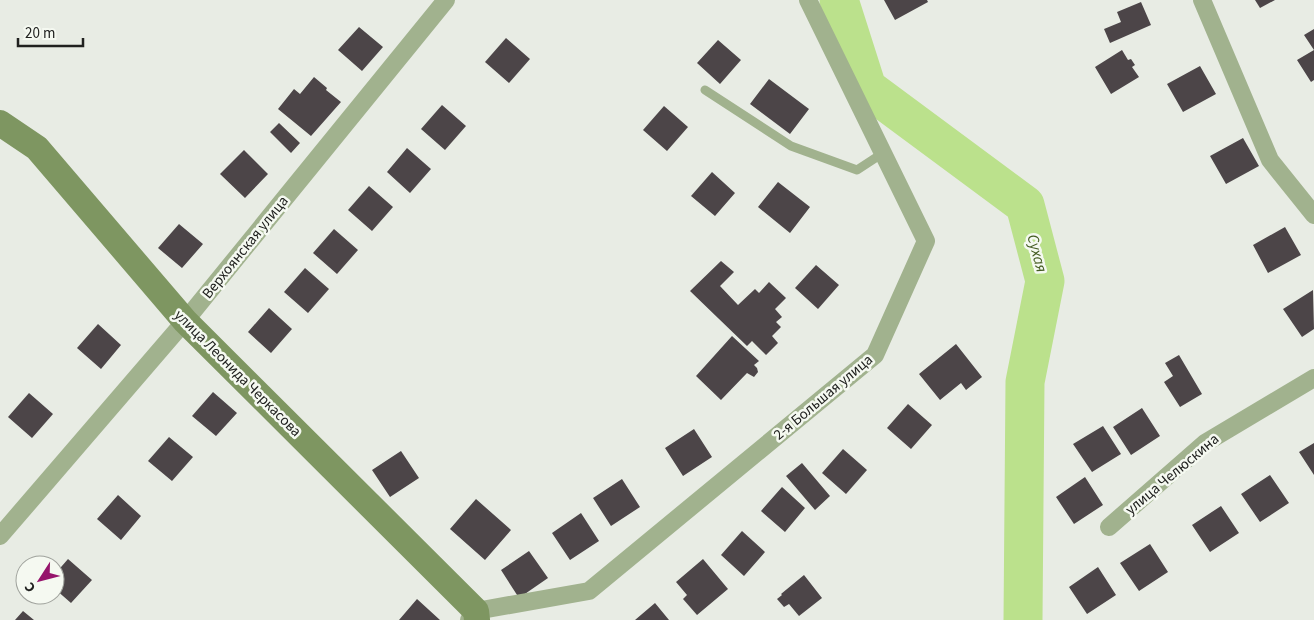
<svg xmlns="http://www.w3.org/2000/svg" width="1314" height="620" viewBox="0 0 1314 620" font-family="'Source Sans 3',sans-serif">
<rect width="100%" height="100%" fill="#e8ece4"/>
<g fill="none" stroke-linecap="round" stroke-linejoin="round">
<path stroke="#bbe18c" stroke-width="39" d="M 839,0 L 867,88 L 1025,205 L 1045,281 L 1025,382 L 1023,620"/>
</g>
<path fill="#4c4548" d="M 884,0 L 927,0 L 928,2 L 895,20 Z
M 1255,0 L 1275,0 L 1260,8 Z
M 1141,2 L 1151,25 L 1110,43 L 1104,29 L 1121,22 L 1117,12 Z
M 359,27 L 383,47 L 362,71 L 338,50 Z
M 1314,29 L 1314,80 L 1311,82 L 1297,60 L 1314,50 L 1304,35 Z
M 506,38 L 530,59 L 509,83 L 485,62 Z
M 718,40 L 741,60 L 720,84 L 697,63 Z
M 1122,50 L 1128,60 L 1131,59 L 1135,65 L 1132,67 L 1139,77 L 1111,94 L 1095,67 Z
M 1200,66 L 1216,94 L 1183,112 L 1167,84 Z
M 314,77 L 327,88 L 326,90 L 341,102 L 311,136 L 278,109 L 294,89 L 300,94 Z
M 769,79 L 809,109 L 790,134 L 750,104 Z
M 442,105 L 466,126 L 445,150 L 421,129 Z
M 664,106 L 688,127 L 667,151 L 643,130 Z
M 279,123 L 300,143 L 291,153 L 270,132 Z
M 1243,138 L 1259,166 L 1226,184 L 1210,156 Z
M 407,148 L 431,169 L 410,193 L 387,172 Z
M 244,150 L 268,174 L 245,198 L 220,174 Z
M 712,172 L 735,193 L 715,216 L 691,196 Z
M 778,182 L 810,207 L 790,233 L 758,207 Z
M 369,186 L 393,207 L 372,231 L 348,210 Z
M 179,224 L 203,244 L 182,268 L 158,248 Z
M 1285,227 L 1301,255 L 1268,273 L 1253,245 Z
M 334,229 L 358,250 L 337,274 L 313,253 Z
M 721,261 L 734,272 L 720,286 L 738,305 L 755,289 L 759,293 L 769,282 L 786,298 L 775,309 L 782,317 L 776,322 L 781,327 L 772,336 L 778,343 L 766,355 L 752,341 L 747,346 L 690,291 Z
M 816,265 L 839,285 L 818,309 L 795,288 Z
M 305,268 L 329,289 L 308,313 L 284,292 Z
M 1313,290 L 1314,329 L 1302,337 L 1283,309 Z
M 269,308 L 292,329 L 271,353 L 248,332 Z
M 98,324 L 121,345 L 101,369 L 77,348 Z
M 732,336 L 759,361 L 754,365 L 757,368 L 758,372 L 754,377 L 747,373 L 721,400 L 696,376 Z
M 956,344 L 982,377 L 966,390 L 961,383 L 940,400 L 919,374 Z
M 1179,355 L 1202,394 L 1180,407 L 1164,382 L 1173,376 L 1165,363 Z
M 213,392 L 237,413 L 216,436 L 192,416 Z
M 29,393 L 53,414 L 32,438 L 8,417 Z
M 908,404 L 932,425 L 911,449 L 887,428 Z
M 1142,408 L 1160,436 L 1131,455 L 1113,427 Z
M 1103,426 L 1121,454 L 1092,472 L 1073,444 Z
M 694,429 L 712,457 L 683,476 L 665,448 Z
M 169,437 L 193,457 L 172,481 L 148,461 Z
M 1314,443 L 1314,475 L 1299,452 Z
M 843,449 L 867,470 L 846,494 L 822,473 Z
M 401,451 L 419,478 L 390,497 L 372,470 Z
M 802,463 L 830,496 L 815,510 L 786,476 Z
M 1270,475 L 1289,503 L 1260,522 L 1241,494 Z
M 1085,477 L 1103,505 L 1074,524 L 1056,497 Z
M 622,479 L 640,507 L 611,526 L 593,498 Z
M 782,487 L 805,508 L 785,532 L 761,511 Z
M 118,495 L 141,516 L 121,540 L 97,519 Z
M 476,499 L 511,530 L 485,560 L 450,529 Z
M 1221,506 L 1239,533 L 1210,552 L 1192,525 Z
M 581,513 L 599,541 L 570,560 L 552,533 Z
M 742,531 L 765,552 L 744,576 L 721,555 Z
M 1150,544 L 1168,572 L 1139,591 L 1120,563 Z
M 529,551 L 548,578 L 519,598 L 501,570 Z
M 68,559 L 92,580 L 71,603 L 55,589 L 55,574 Z
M 703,559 L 728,589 L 697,615 L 683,599 L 687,595 L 676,582 Z
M 1098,567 L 1116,595 L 1087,614 L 1069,587 Z
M 804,575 L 822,598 L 799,616 L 789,604 L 784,607 L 777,599 L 782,595 L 781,594 Z
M 417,599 L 440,620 L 399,620 Z
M 655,603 L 669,620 L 635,620 Z
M 23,611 L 34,620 L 15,620 Z"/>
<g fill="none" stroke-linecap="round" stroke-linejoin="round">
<path stroke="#a1b28e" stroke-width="9" d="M 705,90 L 791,146 L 857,170 L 883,153"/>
<path stroke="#a1b28e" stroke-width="18" d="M 1202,0 L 1270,160 L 1314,215
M 1109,527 L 1205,443 L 1314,378
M 0,536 L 185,321 L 446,0
M 469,620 L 476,611 L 589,591 L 875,355 L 926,241 L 808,0"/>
<path stroke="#7e9661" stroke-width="26" d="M 0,123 L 37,148 L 185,321 L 476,611 L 477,620"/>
</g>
<g text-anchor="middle" stroke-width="5" stroke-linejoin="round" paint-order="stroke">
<g font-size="15" fill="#20211f" stroke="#f5f9f1">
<text transform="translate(245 247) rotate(-51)" y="5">Верхоянская улица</text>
<text transform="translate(238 373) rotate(45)" y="5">улица Леонида Черкасова</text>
<text transform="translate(823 397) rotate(-40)" y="5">2-я Большая улица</text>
<text transform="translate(1172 474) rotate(-40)" y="5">улица Челюскина</text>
</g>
<g font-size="16" font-style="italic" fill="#435b21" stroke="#f5f9f1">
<text transform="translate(1038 253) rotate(75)" y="6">Сухая</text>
</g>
</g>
<g transform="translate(40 580) rotate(234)"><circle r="24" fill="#f5f9f1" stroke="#a0a39d"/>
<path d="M0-4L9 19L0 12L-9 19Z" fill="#96146c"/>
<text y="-8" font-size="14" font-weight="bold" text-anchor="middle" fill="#20211f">С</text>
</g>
<path d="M18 38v8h65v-8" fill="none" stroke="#20211f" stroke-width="2.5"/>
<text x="25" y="38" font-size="15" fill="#20211f" stroke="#f5f9f1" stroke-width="4" paint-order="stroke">20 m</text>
</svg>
